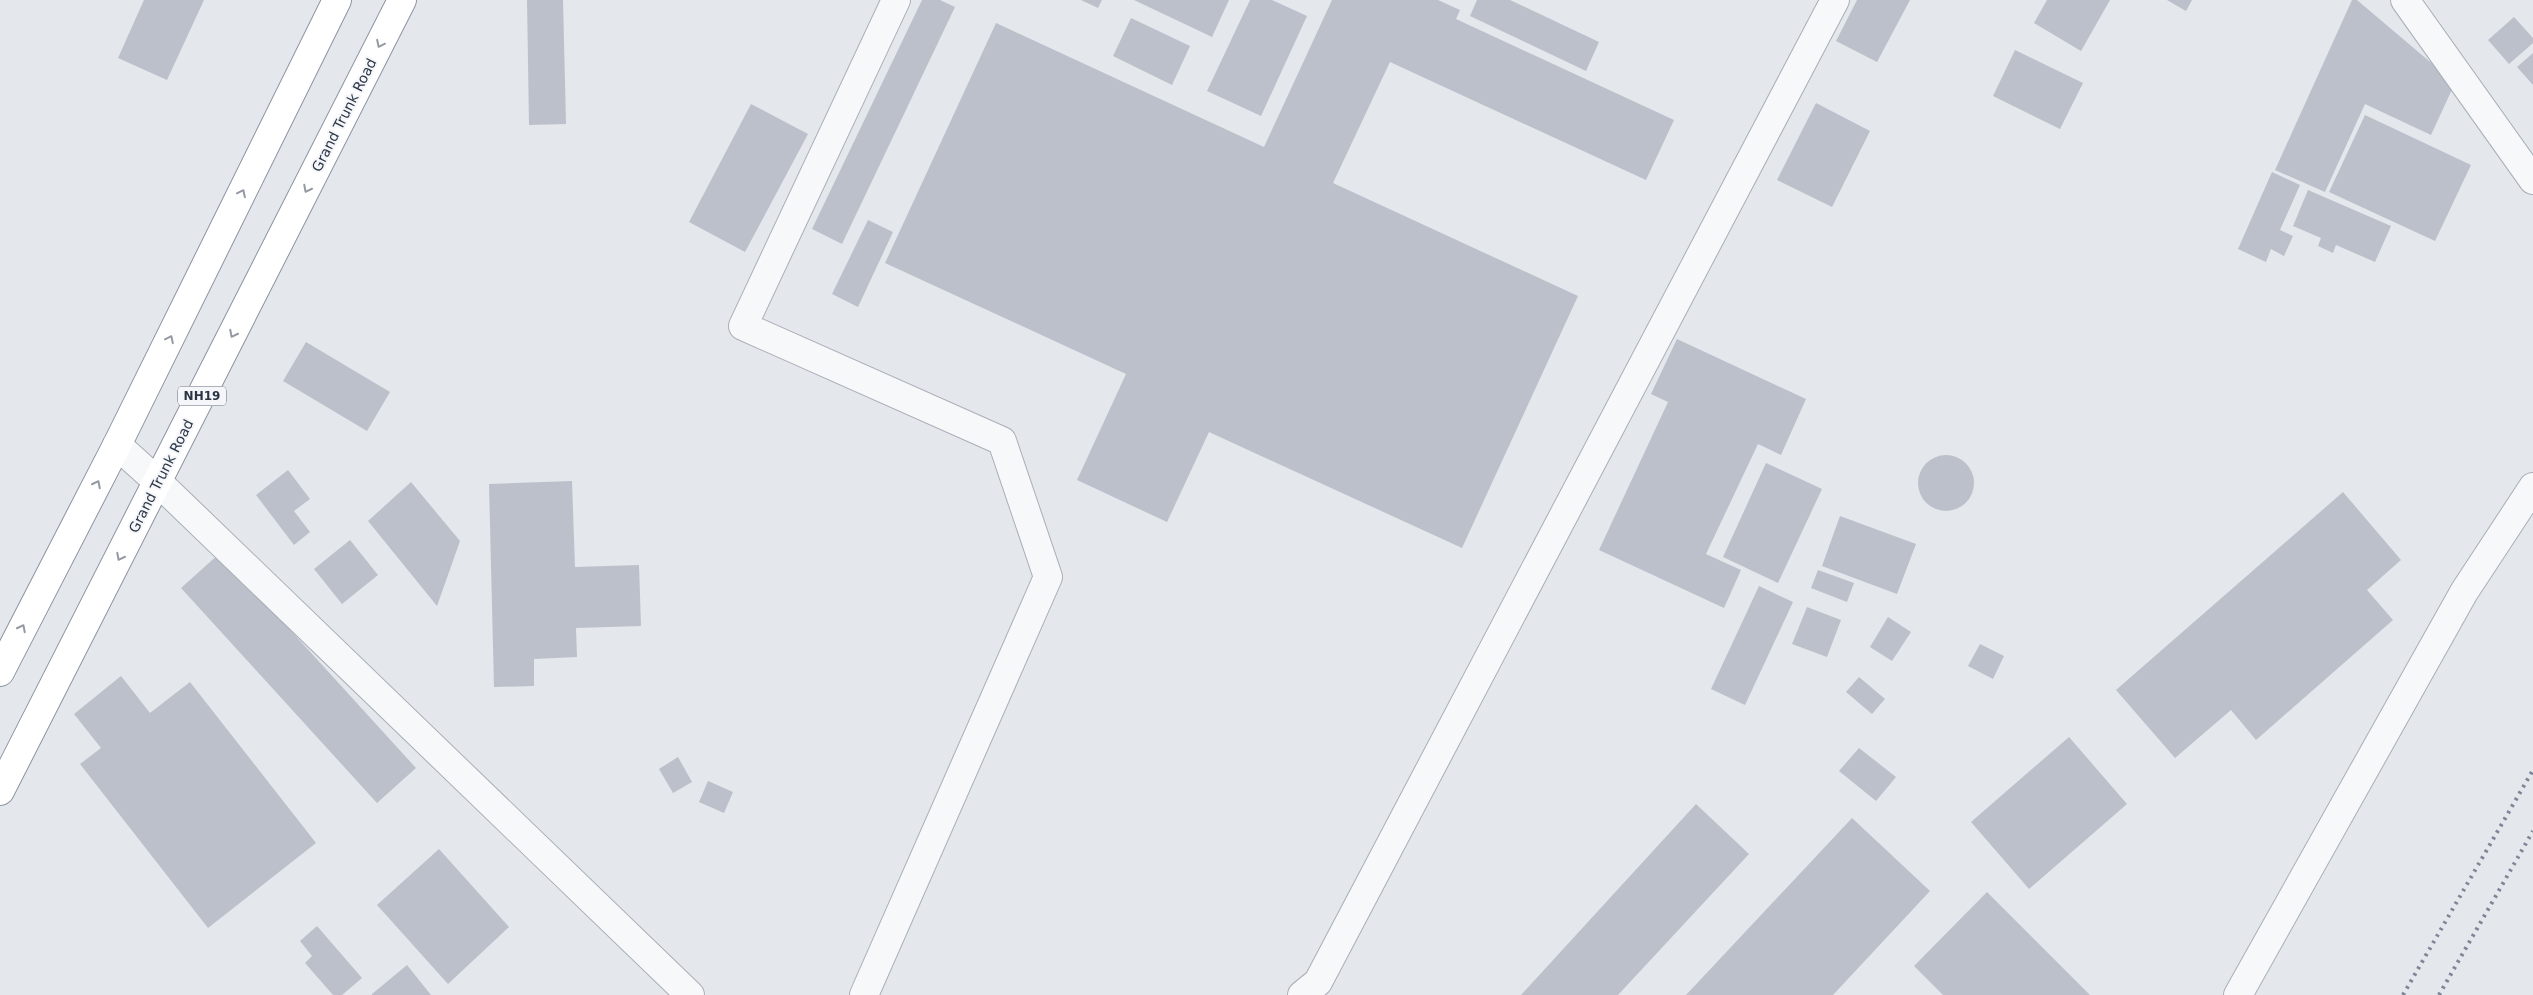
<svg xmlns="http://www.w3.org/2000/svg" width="2533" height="995" viewBox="0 0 2533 995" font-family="'DejaVu Sans',sans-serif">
<rect width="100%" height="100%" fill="#e4e7ec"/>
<path fill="#bbc0ca" d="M 144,0 L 204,0 L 167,80 L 118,58 Z
M 527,0 L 563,0 L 566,124 L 529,125 Z
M 922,0 L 940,0 L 955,7 L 842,244 L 812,229 Z
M 1081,0 L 1102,0 L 1098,8 Z
M 1134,0 L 1229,0 L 1212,37 Z
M 1250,0 L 1272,0 L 1307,16 L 1261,116 L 1207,91 Z
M 1332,0 L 1438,0 L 1460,10 L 1456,19 L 1674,120 L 1646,180 L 1390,62 L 1333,183 L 1578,296 L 1462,548 L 1209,432 L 1167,522 L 1077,480 L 1126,374 L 885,263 L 996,23 L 1264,147 Z
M 1477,0 L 1510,0 L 1599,42 L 1586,71 L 1470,16 Z
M 1857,0 L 1910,0 L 1877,62 L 1836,41 Z
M 2047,0 L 2110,0 L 2081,51 L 2034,23 Z
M 2167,0 L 2192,0 L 2186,11 Z
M 2352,0 L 2357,0 L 2455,83 L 2431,135 L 2365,104 L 2325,192 L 2275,170 Z
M 2514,17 L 2533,38 L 2533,43 L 2509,64 L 2488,40 Z
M 1131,18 L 1190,46 L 1172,85 L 1113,56 Z
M 2015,50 L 2083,83 L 2060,129 L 1993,96 Z
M 2533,53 L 2533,85 L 2517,67 Z
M 1816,103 L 1870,131 L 1832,207 L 1777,180 Z
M 751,104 L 808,134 L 745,252 L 689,222 Z
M 2365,115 L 2471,165 L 2435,241 L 2329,192 Z
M 2272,172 L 2300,185 L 2280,230 L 2293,236 L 2284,256 L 2271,249 L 2266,262 L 2238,249 Z
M 2308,190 L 2391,226 L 2375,262 L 2336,245 L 2333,253 L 2318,246 L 2321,238 L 2293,226 Z
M 868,220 L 893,232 L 858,307 L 832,294 Z
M 1677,339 L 1806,399 L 1781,455 L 1758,444 L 1706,554 L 1741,570 L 1724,608 L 1599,550 L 1668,402 L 1651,394 Z
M 306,342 L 390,392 L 367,431 L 283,381 Z
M1918 483a28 28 0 1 1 56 0a28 28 0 1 1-56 0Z
M 1766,463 L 1822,489 L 1778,583 L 1723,557 Z
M 288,470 L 310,499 L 294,511 L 310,532 L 294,545 L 256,495 Z
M 572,481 L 575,567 L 639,565 L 641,626 L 576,628 L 577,657 L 534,659 L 534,686 L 494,687 L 489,484 Z
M 411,482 L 460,541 L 437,606 L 368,521 Z
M 2343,492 L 2401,560 L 2367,590 L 2393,620 L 2256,740 L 2231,710 L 2175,758 L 2116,690 Z
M 1840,516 L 1916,544 L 1897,594 L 1822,566 Z
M 350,540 L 378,575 L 342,604 L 314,569 Z
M 220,553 L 416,768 L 377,803 L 181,588 Z
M 1818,570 L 1854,583 L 1847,602 L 1811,588 Z
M 1759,586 L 1793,602 L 1745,705 L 1711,689 Z
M 1807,607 L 1841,620 L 1827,657 L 1792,644 Z
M 1888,617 L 1911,632 L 1892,661 L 1870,647 Z
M 1980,644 L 2004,656 L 1993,679 L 1968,666 Z
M 121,676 L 150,713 L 190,682 L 316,843 L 208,928 L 80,764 L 101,748 L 74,714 Z
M 1859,677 L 1885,699 L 1872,714 L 1846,692 Z
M 2069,737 L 2127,804 L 2029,889 L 1971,822 Z
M 1859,748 L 1896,777 L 1876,801 L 1839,771 Z
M 678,757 L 692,782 L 673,793 L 659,769 Z
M 708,781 L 733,792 L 724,813 L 699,802 Z
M 1696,804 L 1749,854 L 1618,995 L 1521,995 Z
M 1852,818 L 1930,891 L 1833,995 L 1686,995 Z
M 439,849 L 509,927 L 448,984 L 377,905 Z
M 1987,892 L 2090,995 L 1943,995 L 1914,966 Z
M 317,926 L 362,978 L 342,995 L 333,995 L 305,963 L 312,956 L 300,941 Z
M 407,965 L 431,995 L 372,995 L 372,994 Z"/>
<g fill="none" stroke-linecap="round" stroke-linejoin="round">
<defs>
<path id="minor" d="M 2405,0 L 2533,180
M 117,445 L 158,482 L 690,995
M 864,995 L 1048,577 L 1002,441 L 743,326 L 896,0
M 1302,995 L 1318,982 L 1835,0
M 2238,995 L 2464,592 L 2533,487"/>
<path id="highway" d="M 0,672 L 117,445 L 337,0
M 0,791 L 402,0"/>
</defs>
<use href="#minor" stroke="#a9aeb7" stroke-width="30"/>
<use href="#highway" stroke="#8b94a3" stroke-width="30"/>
<use href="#minor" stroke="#f7f8fa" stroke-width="28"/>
<use href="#highway" stroke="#fff" stroke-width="28"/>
<path stroke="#7d8696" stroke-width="4" stroke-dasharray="2.5 5" stroke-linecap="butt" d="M 2403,995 L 2533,770
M 2439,995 L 2533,831"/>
</g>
<defs><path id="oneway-chevron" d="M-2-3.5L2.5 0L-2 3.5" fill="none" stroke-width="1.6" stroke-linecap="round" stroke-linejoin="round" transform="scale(1.25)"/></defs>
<g stroke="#959aa2">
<use href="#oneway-chevron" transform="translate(380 44) rotate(116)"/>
<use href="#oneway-chevron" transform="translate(307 189) rotate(117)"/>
<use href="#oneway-chevron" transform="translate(242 193) rotate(-64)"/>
<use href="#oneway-chevron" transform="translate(233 334) rotate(117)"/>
<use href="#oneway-chevron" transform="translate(170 339) rotate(-64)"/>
<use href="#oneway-chevron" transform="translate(97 484) rotate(-63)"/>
<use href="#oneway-chevron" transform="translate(120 557) rotate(117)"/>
<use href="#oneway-chevron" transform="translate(22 628) rotate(-63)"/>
</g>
<g text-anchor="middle" stroke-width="4" stroke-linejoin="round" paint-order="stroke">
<rect fill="#f4f6f9" stroke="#676e7b" stroke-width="1" x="178" y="386.5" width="48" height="19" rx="4"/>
<g font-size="12" font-weight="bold" fill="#2b3445">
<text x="202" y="400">NH19</text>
</g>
<g font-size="14" fill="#2b3445" stroke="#f4f6f9">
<text transform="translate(344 115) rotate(-63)" y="5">Grand Trunk Road</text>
<text transform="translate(161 476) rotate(-63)" y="5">Grand Trunk Road</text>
</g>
</g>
</svg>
